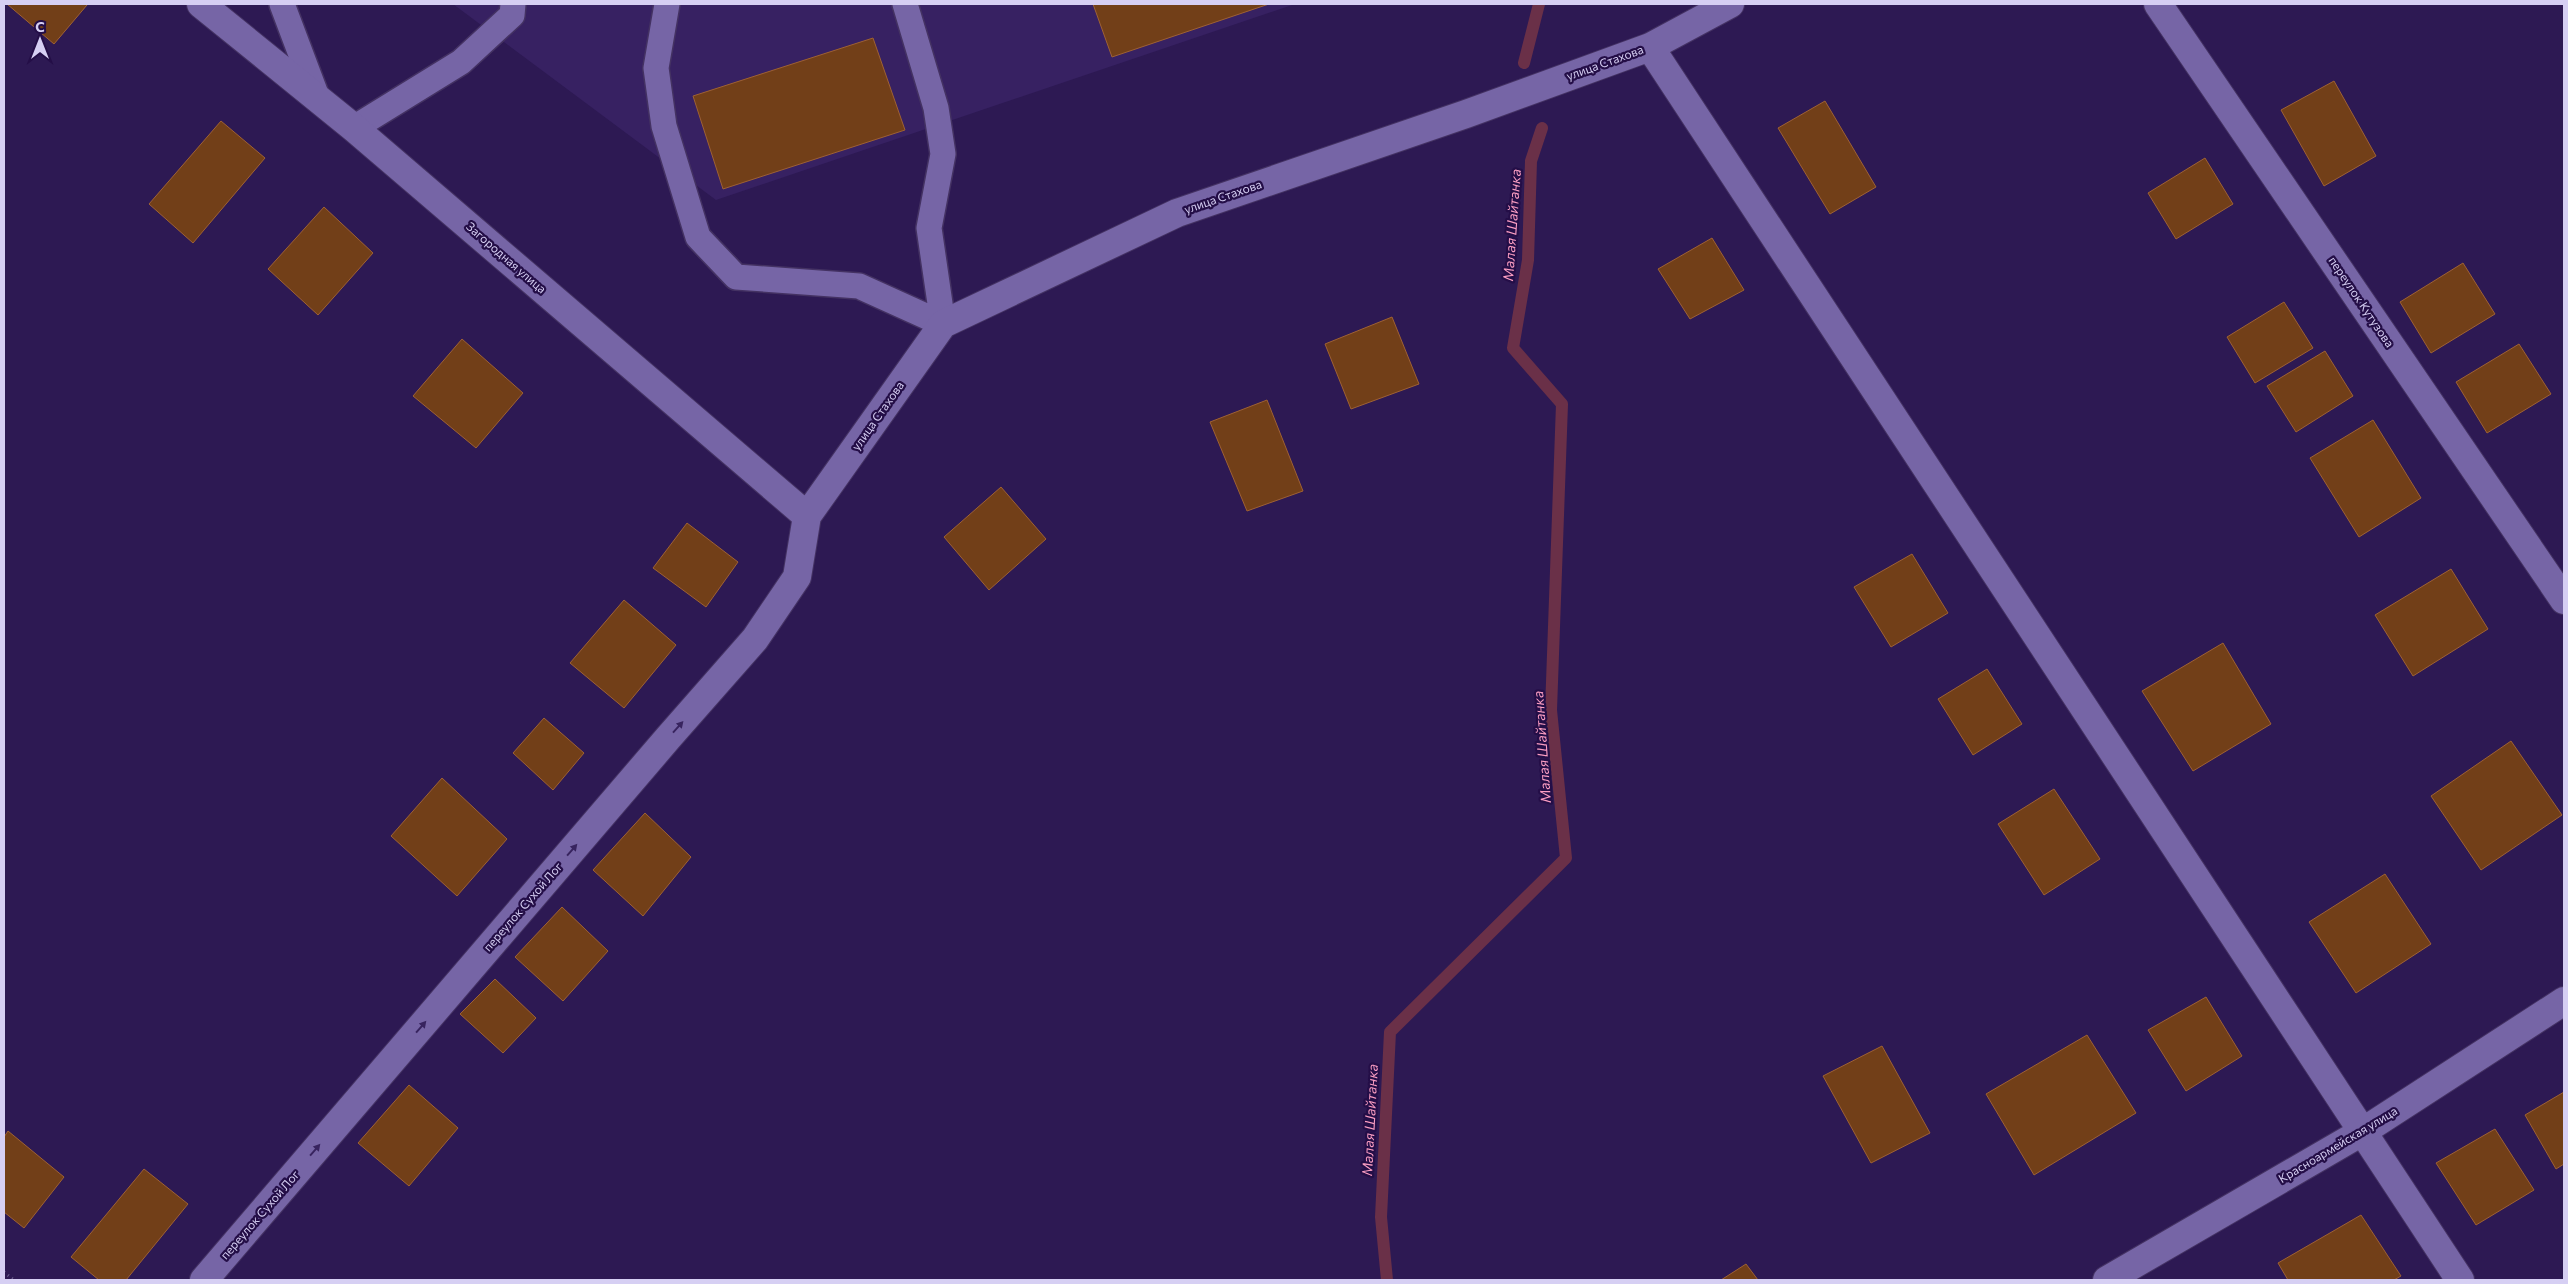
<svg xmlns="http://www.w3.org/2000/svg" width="2568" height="1284" viewBox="0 0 2568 1284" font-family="Commissioner,sans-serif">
<rect width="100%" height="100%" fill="#2d1953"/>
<path fill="#372162" d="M 453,4 L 1295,4 L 716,200 Z"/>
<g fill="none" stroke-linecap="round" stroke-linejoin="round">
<path stroke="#6a3048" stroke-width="12" d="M 1524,63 L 1539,4
M 1387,1280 L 1381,1217 L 1390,1032 L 1566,858 L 1551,710 L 1562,404 L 1513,348 L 1528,260 L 1531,161 L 1542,128"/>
</g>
<path fill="#723f18" stroke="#9e6134" d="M 7,4 L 85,4 L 87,5 L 54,44 Z
M 1093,4 L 1269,4 L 1112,57 Z
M 873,38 L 905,130 L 723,189 L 693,96 Z
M 2334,81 L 2376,156 L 2324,186 L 2281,110 Z
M 1825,101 L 1876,187 L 1830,214 L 1778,128 Z
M 221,121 L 265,158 L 193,243 L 149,204 Z
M 2205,158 L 2233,204 L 2176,239 L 2148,193 Z
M 324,207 L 373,253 L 318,315 L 268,269 Z
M 1712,238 L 1744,290 L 1690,319 L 1658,269 Z
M 2463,263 L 2495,314 L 2431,353 L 2400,302 Z
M 2284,302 L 2313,348 L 2255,383 L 2227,337 Z
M 1392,317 L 1419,384 L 1351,409 L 1325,344 Z
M 462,339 L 523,393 L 476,448 L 413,396 Z
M 2519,344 L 2551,394 L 2487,433 L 2456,382 Z
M 2325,351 L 2353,396 L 2296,432 L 2267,386 Z
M 1267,400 L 1303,491 L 1247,511 L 1210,422 Z
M 2373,420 L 2421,498 L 2359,537 L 2310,458 Z
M 1001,487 L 1046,539 L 989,590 L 944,537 Z
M 687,523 L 738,562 L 706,607 L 653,568 Z
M 1912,554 L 1948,613 L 1891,647 L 1854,587 Z
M 2451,569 L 2488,629 L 2413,676 L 2375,615 Z
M 624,600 L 676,645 L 624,708 L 570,663 Z
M 2223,643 L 2271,724 L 2193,771 L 2142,691 Z
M 1987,669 L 2022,724 L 1973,755 L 1938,699 Z
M 544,718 L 584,753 L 553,790 L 513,753 Z
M 2511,741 L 2562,815 L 2481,870 L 2431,796 Z
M 442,778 L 507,839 L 457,896 L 391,836 Z
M 2054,789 L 2100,859 L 2044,895 L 1998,824 Z
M 645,813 L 691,857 L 643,916 L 593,870 Z
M 2385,874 L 2431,944 L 2356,993 L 2309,922 Z
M 562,907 L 608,951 L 563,1001 L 515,957 Z
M 495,979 L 536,1018 L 503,1053 L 460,1014 Z
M 2206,997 L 2242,1056 L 2186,1091 L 2148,1030 Z
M 2087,1035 L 2136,1113 L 2034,1175 L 1986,1094 Z
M 1882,1046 L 1930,1133 L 1871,1163 L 1823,1076 Z
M 409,1085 L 458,1128 L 409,1186 L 358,1143 Z
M 2564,1092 L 2564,1164 L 2556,1169 L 2525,1115 Z
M 2495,1129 L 2534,1190 L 2476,1225 L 2436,1163 Z
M 8,1131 L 64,1177 L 24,1228 L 4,1212 L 4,1137 Z
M 144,1169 L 188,1204 L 126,1280 L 99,1280 L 71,1257 Z
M 2361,1215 L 2401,1276 L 2394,1280 L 2288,1280 L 2278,1263 Z
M 1746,1264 L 1758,1280 L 1721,1280 Z"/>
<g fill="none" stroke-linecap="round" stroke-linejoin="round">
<defs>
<path id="lane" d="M 282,4 L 317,97
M 667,4 L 656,68 L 664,126 L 698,237 L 736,277 L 859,286 L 943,324
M 905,4 L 936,108 L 943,154 L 929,228 L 943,324
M 354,128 L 461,62 L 512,15 L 513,4"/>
<path id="street" d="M 201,4 L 354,128 L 807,516
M 2158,4 L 2564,600
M 1650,47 L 2460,1280
M 204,1280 L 668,738 L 755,639 L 797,577 L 807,516 L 943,324 L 1177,213 L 1466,114 L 1650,47 L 1730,4
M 2107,1280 L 2362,1132 L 2564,1001"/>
</defs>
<use href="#lane" stroke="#443263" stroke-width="28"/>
<use href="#street" stroke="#443263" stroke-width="30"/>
<path stroke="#706293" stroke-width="3" stroke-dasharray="1 4" stroke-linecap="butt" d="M 4,1272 L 14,1280"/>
<use href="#lane" stroke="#7665a6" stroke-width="25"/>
<use href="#street" stroke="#7665a6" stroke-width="28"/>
</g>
<defs><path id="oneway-solid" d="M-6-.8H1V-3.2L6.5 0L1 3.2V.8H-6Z" transform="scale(1.25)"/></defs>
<g fill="#38245f">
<use href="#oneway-solid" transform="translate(678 727) rotate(-48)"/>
<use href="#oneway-solid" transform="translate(572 850) rotate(-49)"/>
<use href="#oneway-solid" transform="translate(421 1027) rotate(-49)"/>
<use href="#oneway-solid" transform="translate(315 1150) rotate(-49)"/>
</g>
<g text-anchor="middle" stroke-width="4.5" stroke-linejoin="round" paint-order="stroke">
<g font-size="12" fill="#d6cff3" stroke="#240e47">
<text transform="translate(1605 63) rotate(-20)" y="4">улица Стахова</text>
<text transform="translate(1223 197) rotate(-19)" y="4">улица Стахова</text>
<text transform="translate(506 258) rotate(41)" y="4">Загородная улица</text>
<text transform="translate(2361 302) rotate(56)" y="4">переулок Кутузова</text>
<text transform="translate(878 416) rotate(-55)" y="4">улица Стахова</text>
<text transform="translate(523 907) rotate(-49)" y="4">переулок Сухой Лог</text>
<text transform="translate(2338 1145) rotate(-31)" y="4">Красноармейская улица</text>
<text transform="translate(260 1215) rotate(-49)" y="4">переулок Сухой Лог</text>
</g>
<g font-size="14" font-style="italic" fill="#fa9dc2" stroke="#240e47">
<text transform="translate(1512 225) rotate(-86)" y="5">Малая Шайтанка</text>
<text transform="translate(1542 747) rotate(-94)" y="5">Малая Шайтанка</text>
<text transform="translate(1370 1120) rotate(-87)" y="5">Малая Шайтанка</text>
</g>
</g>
<rect width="2568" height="1284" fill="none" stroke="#d6cff3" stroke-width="10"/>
<g transform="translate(40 40)" stroke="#240e47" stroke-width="4" paint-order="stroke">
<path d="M0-4L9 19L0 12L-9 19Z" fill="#d6cff3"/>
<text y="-8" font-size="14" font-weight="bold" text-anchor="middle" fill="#d6cff3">С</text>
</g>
</svg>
